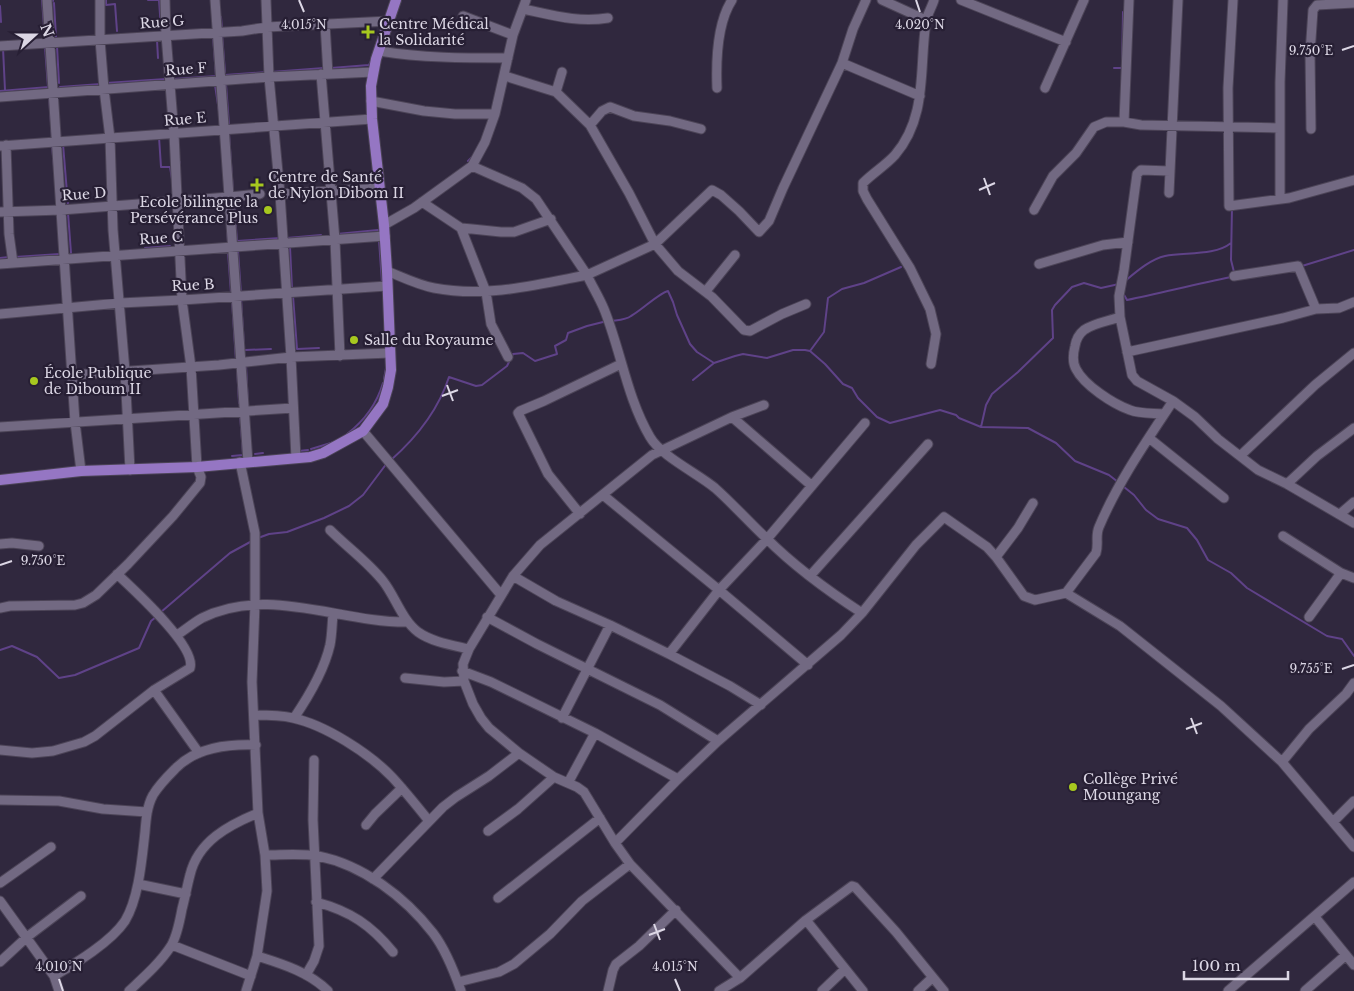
<svg xmlns="http://www.w3.org/2000/svg" width="1354" height="991" viewBox="0 0 1354 991" font-family="'Libre Baskerville',serif">
<rect width="100%" height="100%" fill="#30283e"/>
<g fill="none" stroke-linecap="round" stroke-linejoin="round">
<path stroke="#5f4288" stroke-width="2" d="M 42,0 L 45,40
M 53,0 L 53,1
M 106,0 L 106,5 L 115,4 L 117,31
M 148,0 L 158,0
M 159,0 L 161,29
M 54,3 L 56,37
M 0,6 L 1,22
M 221,17 L 222,29
M 222,34 L 225,72
M 213,36 L 216,76
M 157,40 L 158,58
M 57,46 L 59,83
M 45,47 L 48,87
M 3,48 L 5,90
M 331,68 L 369,65 L 371,61
M 1114,68 L 1122,68 L 1123,12
M 271,72 L 324,68
M 225,75 L 267,72
M 174,79 L 216,76
M 106,83 L 166,79
M 228,84 L 226,84 L 229,125
M 215,85 L 219,111
M 60,87 L 101,84
M 0,91 L 49,87
M 49,96 L 52,136
M 229,134 L 233,192
M 159,137 L 161,167 L 170,167 L 172,179
M 63,144 L 68,205
M 52,146 L 54,166
M 468,161 L 472,157
M 180,162 L 180,169
M 234,201 L 237,241
M 1232,207 L 1231,260 L 1234,272
M 68,213 L 71,253
M 227,227 L 228,242
M 337,234 L 378,230
M 287,238 L 321,235
M 379,240 L 382,283
M 237,241 L 280,238
M 290,247 L 292,289
M 145,248 L 170,246
M 238,251 L 241,294
M 228,252 L 231,293
M 15,257 L 60,254
M 0,258 L 9,257
M 1302,266 L 1354,250
M 1125,281 C 1137,271 1151,259 1165,256 C 1185,252 1215,256 1231,243
M 1123,293 L 1127,300 C 1161,293 1196,284 1231,277
M 293,296 L 297,349 L 319,348
M 241,299 L 244,346
M 232,301 L 236,361
M 611,321 C 618,320 626,320 631,316 C 642,310 659,293 668,291 L 673,302 L 677,315 L 690,344 L 697,352 L 714,363
M 245,350 L 271,349
M 810,351 L 824,332 L 828,298 L 842,289 L 864,283 L 901,267
M 246,365 L 248,407
M 237,366 L 239,403
M 384,379 L 386,368
M 693,380 L 714,363 L 735,356 L 743,354 L 767,358 L 793,350 L 805,350 L 810,351 L 825,364 L 843,384 L 852,388 L 858,398 L 877,417 L 890,423 L 940,410 L 956,415 L 959,418 L 981,427 L 1028,428 L 1056,443 L 1075,461 L 1109,475 L 1118,482
M 240,414 L 243,454
M 981,427 L 986,405 L 992,394 L 1018,372 L 1053,338 L 1052,310 L 1055,305 L 1072,287 L 1084,283 L 1101,288 L 1119,284
M 347,434 C 364,421 377,403 383,383
M 311,449 L 334,442
M 299,451 L 308,450
M 255,454 L 263,453
M 232,456 L 243,455
M 391,460 C 417,437 438,411 449,377 L 476,386 L 482,385 L 507,366 L 513,354 L 523,353 L 535,361 L 557,354 L 555,346 L 566,340 L 568,333 L 587,326 L 607,321
M 1124,487 L 1134,495 L 1146,510 L 1158,519 L 1187,528 L 1197,540 L 1208,560 L 1231,573 L 1247,588 L 1327,636 L 1342,639 L 1354,656
M 258,538 L 269,534 L 287,532 L 324,518 L 349,506 L 363,495 L 387,463
M 161,612 L 230,553 L 252,541
M 0,650 L 12,646 L 37,657 L 59,678 L 75,675 L 139,648 L 151,621 L 156,617"/>
<defs>
<path id="minor" d="M 47,0 L 75,422 L 81,471
M 100,0 L 100,40 L 104,89 L 110,138 L 113,230 L 125,371 L 130,470
M 215,0 L 248,462
M 266,0 L 269,77 L 280,194 L 291,357 L 296,458
M 882,0 L 926,20
M 961,0 L 1066,42
M 1129,0 L 1124,122 L 1141,125 L 1279,128
M 1233,0 L 1228,88 L 1229,206 L 1289,198 L 1354,180
M 523,9 C 552,15 578,23 608,18
M 463,16 L 513,35
M 325,24 L 328,74
M 0,46 L 242,31 L 267,27 L 389,21
M 379,51 C 422,58 464,58 508,58
M 842,63 L 920,96
M 321,74 L 335,240 L 340,356
M 505,76 L 556,92 L 590,125 L 629,193 L 655,244 L 678,271 L 712,297 L 744,330 L 750,331 L 782,314 L 806,304
M 717,88 C 716,62 717,23 732,0
M 1045,88 L 1084,0
M 556,92 L 562,72
M 0,97 L 269,77 L 373,72
M 371,101 L 424,111 L 455,114 L 495,114
M 590,125 L 602,111 L 610,107 L 634,116 L 670,121 L 701,129
M 1311,129 L 1310,54 L 1313,10 L 1317,5 L 1354,3
M 6,145 L 9,234 L 13,263
M 0,146 L 372,119
M 472,166 L 522,188 L 536,199 L 587,275 L 655,244 L 712,190 L 721,195 L 739,211 L 759,232 L 769,221 L 783,188 L 842,63 L 853,29 L 866,0
M 1170,171 L 1141,170 L 1137,174 L 1124,270 L 1119,296 L 1120,317 L 1132,375 L 1137,381 L 1173,401 L 1195,417 L 1218,439 L 1258,470 L 1287,484 L 1354,523
M 1169,193 L 1178,0
M 280,194 L 379,188
M 1280,199 L 1280,82 L 1283,0
M 422,202 L 461,228 L 472,229 L 501,232 L 514,232 L 551,219
M 1034,210 L 1053,176 L 1076,153 L 1094,127 L 1106,122 L 1124,122
M 0,212 L 61,210 L 229,197 L 260,194
M 384,225 L 414,208 L 472,166 L 485,142 L 495,114 L 513,35 L 526,0
M 461,228 L 486,292 L 491,324 L 508,357
M 0,264 L 385,236
M 1039,264 L 1103,245 L 1128,242
M 387,271 C 402,277 418,285 434,288 C 486,298 536,285 587,275 C 592,286 599,297 604,309 C 621,351 627,398 650,437 C 661,456 697,473 715,488 C 733,504 749,522 766,538 C 795,567 828,591 862,613
M 1234,276 L 1298,266 L 1316,309
M 706,291 L 735,255
M 0,314 L 120,303 L 182,300 L 387,286
M 1120,317 C 1109,321 1094,323 1084,330 C 1079,334 1076,340 1075,346 C 1073,354 1072,362 1076,369 C 1084,385 1113,404 1130,410 C 1140,414 1153,413 1164,414
M 1127,352 L 1283,318 L 1316,309 L 1339,308 L 1354,302
M 931,364 L 936,334 L 930,309 L 910,268 L 867,199 L 863,191 L 863,183 C 873,173 886,165 895,155 C 928,117 919,67 926,22 C 927,14 932,7 934,0
M 72,375 L 219,365 L 291,357 L 390,353
M 764,405 L 732,417 L 652,455 L 540,545 L 513,576 L 469,649 L 463,664 L 464,681 L 473,704 L 481,718 L 489,728 L 519,753 L 554,777 L 577,787 L 584,792 L 615,843 L 630,864 L 740,978 L 806,920 L 852,886 L 855,887 L 896,932 L 944,991
M 732,417 L 812,486
M 0,427 L 293,408
M 363,431 L 501,595
M 1149,438 L 1224,498
M 1240,456 L 1315,385 L 1354,353
M 240,462 L 255,533 L 255,604 L 252,682 L 258,813 L 265,855 L 267,891 L 257,956 L 246,991
M 1287,484 L 1317,456 L 1354,428
M 603,495 L 719,590 L 808,665
M 580,514 L 548,474 L 518,413 L 520,411 L 544,401 L 621,364
M 1340,514 L 1354,502
M 330,530 C 347,547 368,562 383,581 C 395,596 402,620 418,632 C 432,642 452,645 469,649
M 1283,536 L 1341,573 L 1354,578
M 0,544 L 12,543 L 39,546
M 996,557 L 1018,528 L 1033,503
M 513,576 L 556,601 L 610,625 L 669,654 L 730,686 L 761,705
M 810,576 L 928,444
M 1066,593 L 1096,553 C 1099,544 1095,536 1099,527 C 1118,482 1146,442 1173,401
M 0,608 L 10,606 L 75,605 L 83,603 L 96,595 L 128,564 L 173,516 L 200,483 L 201,477 L 197,467 L 191,367 L 182,300 L 174,134 L 166,35 L 165,0
M 487,617 L 537,644 L 660,705 L 718,741
M 1309,617 L 1341,573
M 177,635 C 185,630 193,623 202,618 C 268,585 340,623 408,622
M 669,654 L 719,590 L 767,539 L 865,423
M 462,671 L 491,682 L 595,733 L 678,779
M 405,678 L 444,682 L 464,681
M 154,690 L 199,753
M 255,715 C 267,715 280,715 293,718 C 325,725 369,753 392,777 C 405,791 417,806 429,821
M 294,718 C 309,696 324,671 330,645 C 332,635 332,624 333,614
M 562,718 L 610,625
M 0,750 L 32,753 L 53,751 L 84,742 L 95,736 L 154,690 L 190,668 C 197,647 133,589 117,574
M 1282,762 L 1309,729 L 1346,694 L 1354,683
M 568,783 L 595,733
M 0,800 L 59,801 L 103,809 L 147,812
M 1333,822 L 1354,801
M 366,825 L 375,814 L 402,788
M 488,831 L 518,809 L 554,777
M 615,843 L 678,779 L 718,741 L 841,635 L 862,613 L 916,545 L 944,517 L 987,547 L 996,557 L 1024,596 L 1035,600 L 1066,593 L 1120,626 L 1221,706 L 1282,762 L 1354,847
M 265,855 C 282,855 301,853 318,856 C 363,865 405,897 433,933 C 446,950 454,971 461,991
M 373,879 L 443,807 L 456,797 L 489,776 L 519,753
M 0,883 L 51,847
M 138,884 L 186,894
M 498,898 L 600,818
M 0,901 L 54,976 L 59,991
M 316,902 C 350,911 371,925 393,952
M 1315,917 L 1354,965
M 806,920 L 863,991
M 172,945 L 251,976
M 257,956 C 282,964 309,972 328,991
M 0,962 L 27,937 L 81,896
M 306,975 L 314,961 L 319,946 L 313,820 L 314,760
M 54,976 C 76,963 111,942 125,921 C 139,898 142,858 145,832 C 146,819 147,806 153,795 C 159,785 167,777 175,769 C 196,747 228,744 256,745
M 458,982 L 499,972 L 514,964 L 550,934 L 582,901 L 630,864
M 129,991 C 144,977 160,963 171,946 C 177,936 180,920 182,909 C 185,898 187,886 190,875 C 198,841 229,825 258,813
M 608,991 L 613,970 L 616,964 L 639,946 L 676,910
M 719,991 L 740,978
M 822,991 L 845,969
M 918,991 L 932,978
M 1228,991 L 1354,882
M 1305,991 L 1346,955"/>
<path id="major" d="M 0,480 L 81,471 L 197,467 L 310,457 L 323,453 L 363,431 L 383,404 L 388,387 L 391,370 L 387,271 L 384,225 L 372,119 L 371,86 L 376,59 L 396,0"/>
</defs>
<use href="#minor" stroke="#4c4457" stroke-width="11"/>
<use href="#major" stroke="#4c4457" stroke-width="12"/>
<use href="#minor" stroke="#726982" stroke-width="9"/>
<use href="#major" stroke="#9576c3" stroke-width="10"/>
</g>
<path fill="none" stroke="#dcd7e5" stroke-width="2" d="M 299,0 L 304,12M 916,0 L 920,12M 1342,50 L 1354,46M 984,178 L 990,195M 979,190 L 995,183M 447,385 L 453,401M 442,396 L 458,390M 0,565 L 12,561M 1342,669 L 1354,665M 1191,718 L 1197,734M 1186,729 L 1202,723M 654,924 L 660,940M 649,935 L 665,929M 59,979 L 63,991M 675,979 L 680,991"/>
<g fill="#a7c81f" stroke="#271f34" stroke-width="2">
<path d="M365.5 24.5h5v5h5v5h-5v5h-5v-5h-5v-5h5z"/>
<path d="M254.5 177.5h5v5h5v5h-5v5h-5v-5h-5v-5h5z"/>
<circle cx="268" cy="210" r="5"/>
<circle cx="354" cy="340" r="5"/>
<circle cx="34" cy="381" r="5"/>
<circle cx="1073" cy="787" r="5"/>
</g>
<g text-anchor="middle" stroke-width="4.5" stroke-linejoin="round" paint-order="stroke">
<g font-size="14" fill="#dcd7e5" stroke="#271f34">
<text transform="translate(162 22) rotate(-4)" y="5">Rue G</text>
<text transform="translate(186 69) rotate(-4)" y="5">Rue F</text>
<text transform="translate(185 119) rotate(-5)" y="5">Rue E</text>
<text transform="translate(84 194) rotate(-4)" y="5">Rue D</text>
<text transform="translate(161 238) rotate(-4)" y="5">Rue C</text>
<text transform="translate(193 285) rotate(-3)" y="5">Rue B</text>
</g>
<g font-size="14" fill="#dcd7e5" stroke="#271f34" text-anchor="start">
<text x="379" y="29">Centre Médical<tspan x="379" dy="16">la Solidarité</tspan></text>
<text x="268" y="182">Centre de Santé<tspan x="268" dy="16">de Nylon Dibom II</tspan></text>
<text x="258" y="207" text-anchor="end">Ecole bilingue la<tspan x="258" dy="16">Persévérance Plus</tspan></text>
<text x="364" y="345">Salle du Royaume</text>
<text x="44" y="378">École Publique<tspan x="44" dy="16">de Diboum II</tspan></text>
<text x="1083" y="784">Collège Privé<tspan x="1083" dy="16">Moungang</tspan></text>
</g>
</g>
<g font-size="12" text-anchor="middle" fill="#dcd7e5" stroke="#271f34" stroke-width="4.5" stroke-linejoin="round" paint-order="stroke">
<text x="304" y="29">4.015°N</text>
<text x="920" y="29">4.020°N</text>
<text x="1311" y="55">9.750°E</text>
<text x="43" y="565">9.750°E</text>
<text x="1311" y="673">9.755°E</text>
<text x="59" y="971">4.010°N</text>
<text x="675" y="971">4.015°N</text>
</g>
<g transform="translate(35 35) rotate(69)" stroke="#271f34" stroke-width="4" paint-order="stroke">
<path d="M0-4L9 19L0 12L-9 19Z" fill="#dcd7e5"/>
<text y="-8" font-size="14" font-weight="bold" text-anchor="middle" fill="#dcd7e5">N</text>
</g>
<path d="M1184 971v8h104v-8" fill="none" stroke="#dcd7e5" stroke-width="2.5"/>
<text x="1192" y="971" font-size="15" fill="#dcd7e5" stroke="#271f34" stroke-width="4" paint-order="stroke">100 m</text>
</svg>
